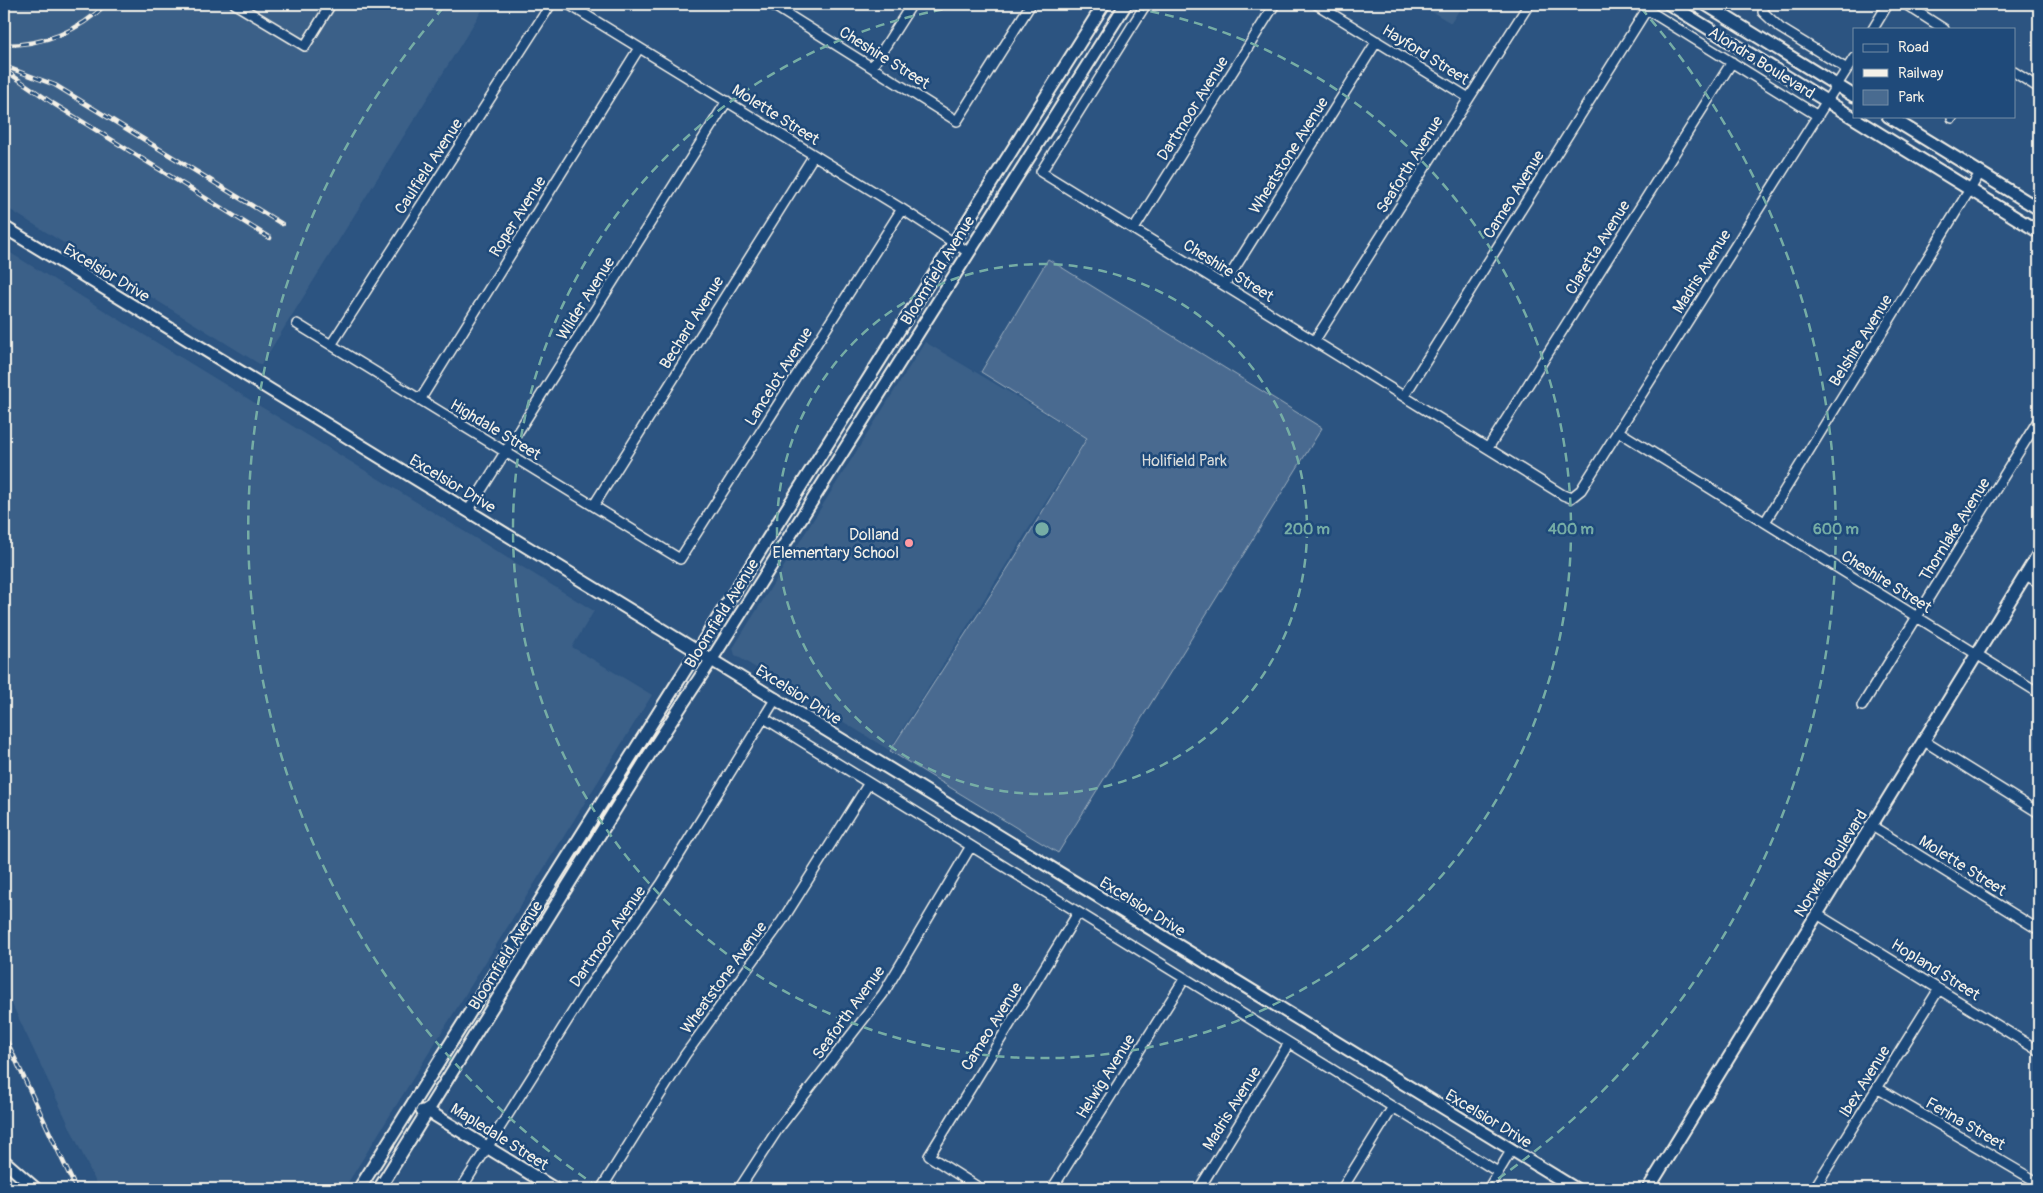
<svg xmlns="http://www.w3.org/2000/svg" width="2043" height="1193" viewBox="0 0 2043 1193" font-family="Pangolin,sans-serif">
<rect width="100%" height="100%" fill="#2c5481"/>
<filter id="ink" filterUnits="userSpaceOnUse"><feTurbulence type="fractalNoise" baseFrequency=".02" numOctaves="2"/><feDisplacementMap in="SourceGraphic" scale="10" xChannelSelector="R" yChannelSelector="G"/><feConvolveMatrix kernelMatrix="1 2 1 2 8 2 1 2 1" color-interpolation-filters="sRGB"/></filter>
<g filter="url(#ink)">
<path fill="#3b6088" d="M 4,4 L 486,4 L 261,365 L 4,206 Z
M 1419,4 L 1463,4 L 1451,23 Z
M 4,249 L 594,611 L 572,647 L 652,695 L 344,1189 L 99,1189 L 4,987 Z
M 925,342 L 1086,438 L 889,750 L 735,655 L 733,648 Z"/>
<path fill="#496b90" stroke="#9eaebc" d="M 1048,259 L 1322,428 L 1058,853 L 890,751 L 1015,557 L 1087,438 L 981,372 Z"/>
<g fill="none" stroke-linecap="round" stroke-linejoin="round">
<defs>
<path id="street" d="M 235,4 L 305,46 L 331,4
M 568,4 L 902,209 L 968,252
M 771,4 L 957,121 L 1031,4
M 1146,4 L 1041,172 L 1563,495 L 1571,498 L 1581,490 L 1854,58
M 1316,4 L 1469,98
M 1638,4 L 1818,116
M 1905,4 L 1944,29
M 1763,12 L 1780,28 L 1847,69
M 1873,29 L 1888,4
M 872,67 L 912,4
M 2014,72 L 2039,88
M 1952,118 L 1953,116
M 1134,229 L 1275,4
M 1224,285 L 1377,41
M 297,324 L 680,559 L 902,209
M 1315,340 L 1529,4
M 331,345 L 551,4
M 1404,396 L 1647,9
M 420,400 L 639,48
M 1618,431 L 2039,693
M 1488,448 L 1732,62
M 594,505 L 814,155
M 468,511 L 727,101
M 1765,522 L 1980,173
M 2026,575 L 2039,583
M 1862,706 L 2039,419
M 764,718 L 1498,1172
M 1924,741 L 2039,813
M 1872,826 L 2039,930
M 1817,914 L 2039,1051
M 1877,1088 L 2039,1183
M 461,1189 L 586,991 L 662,883 L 776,698
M 601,1189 L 685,1055 L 782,921 L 869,783
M 739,1189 L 778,1129 L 883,994 L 971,846
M 981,1189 L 929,1156 L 1078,913
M 1052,1189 L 1185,978
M 1199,1189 L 1289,1043
M 1342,1189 L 1393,1107
M 1488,1189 L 1511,1151
M 1814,1189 L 1939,989"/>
<path id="secondary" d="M 1669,4 L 2039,232
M 1705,4 L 1854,96
M 1888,116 L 2039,209
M 4,227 L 1576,1189
M 422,1111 L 428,1111 L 555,1189
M 4,1161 L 36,1189
M 359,1189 L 1104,4
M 379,1189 L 649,755 L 712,659 L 1126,4
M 1648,1189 L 2039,553"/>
</defs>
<use href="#street" stroke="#f4f1e8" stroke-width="12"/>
<use href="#secondary" stroke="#f4f1e8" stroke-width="15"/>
<use href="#street" stroke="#1f4a7a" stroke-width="9"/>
<use href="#secondary" stroke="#1f4a7a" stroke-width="11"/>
<defs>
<path id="rail" d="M 4,45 C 42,45 79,32 106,4
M 4,66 L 55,85 L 282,224
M 6,71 L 54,104 L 270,238
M 4,1035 L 76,1189"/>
</defs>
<use href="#rail" stroke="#f4f1e8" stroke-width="4.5"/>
<use href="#rail" stroke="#1f4a7a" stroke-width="2.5" stroke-dasharray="8" stroke-linecap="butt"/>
</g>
</g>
<g fill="none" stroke="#76ada5" stroke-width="2.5" stroke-dasharray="9 6">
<circle cx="1042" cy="529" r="265"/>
<path d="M1106 4A529 529 0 1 1 978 4"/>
<path d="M598 1187A794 794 0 0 1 443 8M1641 8A794 794 0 0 1 1486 1187"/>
</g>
<circle fill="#ff9aa2" stroke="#1f4a7a" stroke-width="2" cx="909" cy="543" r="5"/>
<g text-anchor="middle" stroke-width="5" stroke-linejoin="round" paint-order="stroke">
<g font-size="16" fill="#f4f1e8" stroke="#1f4a7a">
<text transform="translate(1426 54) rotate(32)" y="6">Hayford Street</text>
<text transform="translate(885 57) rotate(32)" y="6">Cheshire Street</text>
<text transform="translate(1762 62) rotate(32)" y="6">Alondra Boulevard</text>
<text transform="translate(1192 108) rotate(-58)" y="6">Dartmoor Avenue</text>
<text transform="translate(776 114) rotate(32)" y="6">Molette Street</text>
<text transform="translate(1288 155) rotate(-58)" y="6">Wheatstone Avenue</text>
<text transform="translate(1409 164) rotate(-58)" y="6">Seaforth Avenue</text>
<text transform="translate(428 166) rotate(-57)" y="6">Caulfield Avenue</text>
<text transform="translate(1513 194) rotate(-58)" y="6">Cameo Avenue</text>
<text transform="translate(517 216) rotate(-58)" y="6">Roper Avenue</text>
<text transform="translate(1597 247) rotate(-58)" y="6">Claretta Avenue</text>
<text transform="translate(937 270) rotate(-58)" y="6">Bloomfield Avenue</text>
<text transform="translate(1229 270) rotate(32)" y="6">Cheshire Street</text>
<text transform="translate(1701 271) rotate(-58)" y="6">Madris Avenue</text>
<text transform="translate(107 272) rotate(31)" y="6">Excelsior Drive</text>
<text transform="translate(585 298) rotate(-58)" y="6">Wilder Avenue</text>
<text transform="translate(691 322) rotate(-58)" y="6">Bechard Avenue</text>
<text transform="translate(1860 340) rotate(-58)" y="6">Belshire Avenue</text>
<text transform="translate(778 376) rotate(-58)" y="6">Lancelot Avenue</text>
<text transform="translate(496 429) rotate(31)" y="6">Highdale Street</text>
<text transform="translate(453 483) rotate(31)" y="6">Excelsior Drive</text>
<text transform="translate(1954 529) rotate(-58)" y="6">Thornlake Avenue</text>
<text transform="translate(1887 581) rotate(32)" y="6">Cheshire Street</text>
<text transform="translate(721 613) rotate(-58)" y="6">Bloomfield Avenue</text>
<text transform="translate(799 694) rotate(32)" y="6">Excelsior Drive</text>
<text transform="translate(1830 863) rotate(-58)" y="6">Norwalk Boulevard</text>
<text transform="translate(1963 865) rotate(32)" y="6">Molette Street</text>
<text transform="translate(1143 906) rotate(32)" y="6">Excelsior Drive</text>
<text transform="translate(607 936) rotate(-55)" y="6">Dartmoor Avenue</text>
<text transform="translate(505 955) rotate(-58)" y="6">Bloomfield Avenue</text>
<text transform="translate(1936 969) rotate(32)" y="6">Hopland Street</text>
<text transform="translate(723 977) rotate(-54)" y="6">Wheatstone Avenue</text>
<text transform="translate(848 1012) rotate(-54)" y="6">Seaforth Avenue</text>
<text transform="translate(991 1026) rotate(-58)" y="6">Cameo Avenue</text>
<text transform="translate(1105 1076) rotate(-58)" y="6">Helwig Avenue</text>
<text transform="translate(1864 1081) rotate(-58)" y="6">Ibex Avenue</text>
<text transform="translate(1231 1108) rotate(-58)" y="6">Madris Avenue</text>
<text transform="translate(1489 1118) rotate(31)" y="6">Excelsior Drive</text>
<text transform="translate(1966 1123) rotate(30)" y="6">Ferina Street</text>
<text transform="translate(500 1136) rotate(32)" y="6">Mapledale Street</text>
</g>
<g font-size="16" fill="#dadddb" stroke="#1f4a7a">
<text x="1184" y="466">Holifield Park</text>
</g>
<g font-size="16" fill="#f4f1e8" stroke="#1f4a7a" text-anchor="end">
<text x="899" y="540">Dolland<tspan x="899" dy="18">Elementary School</tspan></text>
</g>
</g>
<circle cx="1042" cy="529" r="8" fill="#76ada5" stroke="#1f4a7a" stroke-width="2.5"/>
<g font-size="15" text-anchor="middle" font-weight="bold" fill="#76ada5" stroke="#1f4a7a" stroke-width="5" stroke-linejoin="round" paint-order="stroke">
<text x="1307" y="534">200 m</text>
<text x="1571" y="534">400 m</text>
<text x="1836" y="534">600 m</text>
</g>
<rect width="2043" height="1193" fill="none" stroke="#1f4a7a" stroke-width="20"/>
<rect x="10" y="10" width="2023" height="1173" fill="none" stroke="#f4f1e8" stroke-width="2" filter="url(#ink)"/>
<rect x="1853" y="28" width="162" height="90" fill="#1f4a7a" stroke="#748da6"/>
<rect x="1863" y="44" width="25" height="8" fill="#1f4a7a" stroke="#748da6"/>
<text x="1898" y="52" font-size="15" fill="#f4f1e8">Road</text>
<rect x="1863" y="69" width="25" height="8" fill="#f4f1e8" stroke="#748da6"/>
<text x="1898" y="78" font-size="15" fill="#f4f1e8">Railway</text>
<rect x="1863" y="90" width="25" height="15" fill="#496b90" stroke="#748da6"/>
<text x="1898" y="102" font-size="15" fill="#f4f1e8">Park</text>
</svg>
